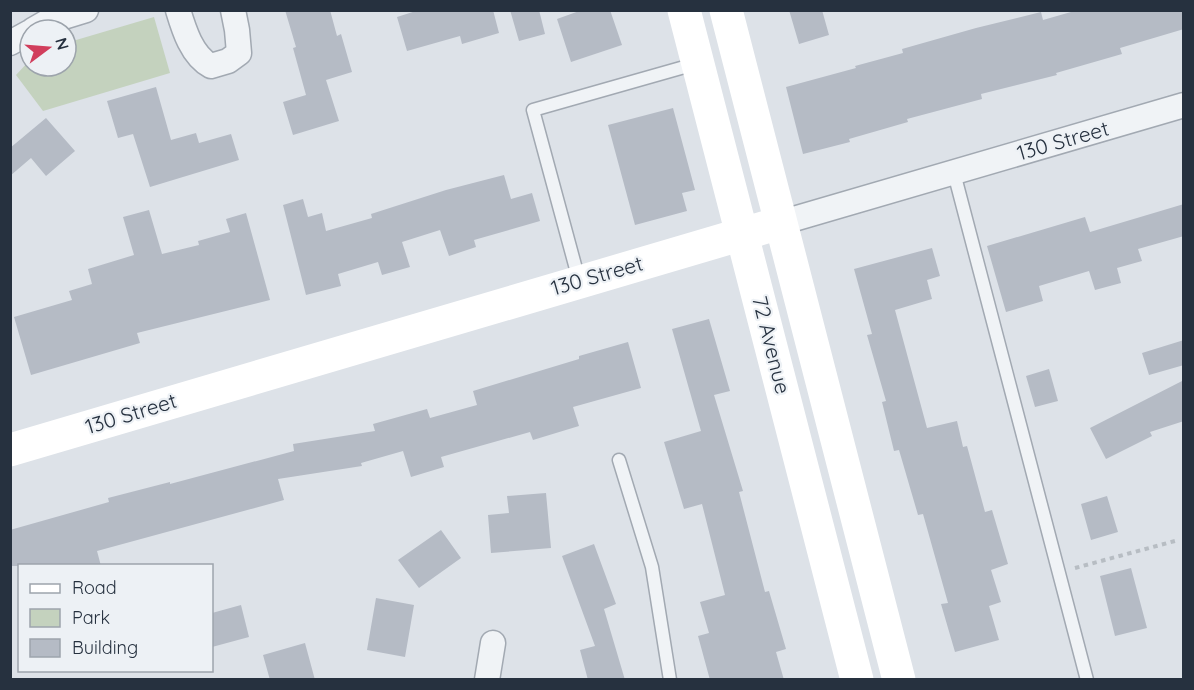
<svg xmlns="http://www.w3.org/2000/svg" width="1194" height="690" viewBox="0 0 1194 690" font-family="Quicksand,sans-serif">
<rect width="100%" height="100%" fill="#dde2e8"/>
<path fill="#c4d2be" d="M 154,17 L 170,73 L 43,111 L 16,75 L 30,60 L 30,66 L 66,66 L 66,43 Z"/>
<path fill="#b5bbc5" d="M 285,10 L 330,10 L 337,36 L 341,34 L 352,72 L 326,80 L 339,121 L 293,135 L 283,102 L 306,95 L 293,48 L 296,47 Z
M 419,10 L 493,10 L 499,33 L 462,44 L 460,36 L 407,51 L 397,17 Z
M 510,10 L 539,10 L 545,34 L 519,41 Z
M 582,10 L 610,10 L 622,45 L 571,62 L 557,19 Z
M 789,10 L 822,10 L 829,35 L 799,44 Z
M 1078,10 L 1184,10 L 1184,29 L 1120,48 L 1122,54 L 1056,73 L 1057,75 L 981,94 L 982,99 L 907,119 L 908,122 L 849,139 L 850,142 L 803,154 L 786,87 L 856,68 L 855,66 L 903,53 L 902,49 L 976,28 L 1041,12 L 1043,20 Z
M 156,87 L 171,140 L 196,133 L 199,143 L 231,134 L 239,160 L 150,187 L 133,134 L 118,138 L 107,101 Z
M 673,108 L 695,190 L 682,193 L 687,211 L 635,225 L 608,125 Z
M 46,118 L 75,151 L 46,176 L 31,158 L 10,176 L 10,148 Z
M 504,175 L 511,199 L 532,193 L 540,221 L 474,240 L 476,247 L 449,256 L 440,230 L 402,242 L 410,267 L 382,275 L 378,262 L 338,274 L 341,286 L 306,295 L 283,205 L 303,199 L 308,217 L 322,213 L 326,231 L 372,218 L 371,214 L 446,190 Z
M 1184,204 L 1184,236 L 1138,249 L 1142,261 L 1117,268 L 1121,283 L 1095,290 L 1089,271 L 1039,286 L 1043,301 L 1006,312 L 987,246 L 1085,217 L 1090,232 Z
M 149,210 L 162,254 L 199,245 L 198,241 L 230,232 L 226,219 L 246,213 L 270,300 L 137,333 L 140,343 L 31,375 L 14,317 L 72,300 L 69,291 L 92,284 L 88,269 L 134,255 L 123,217 Z
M 932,248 L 940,276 L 927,280 L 932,299 L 895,310 L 927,428 L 957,421 L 963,447 L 967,446 L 985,512 L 992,510 L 1008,564 L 991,570 L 1001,602 L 989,606 L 999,640 L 955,652 L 941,604 L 948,603 L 923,514 L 918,515 L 899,450 L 894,451 L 882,402 L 886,401 L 867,335 L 872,334 L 854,269 Z
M 709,319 L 730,391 L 714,395 L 743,491 L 739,492 L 765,592 L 769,591 L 786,649 L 776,652 L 784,680 L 710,680 L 698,636 L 709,633 L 700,602 L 725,595 L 702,504 L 684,509 L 664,442 L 701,431 L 672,329 Z
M 1184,340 L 1184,365 L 1149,375 L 1142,353 Z
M 628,342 L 641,388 L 573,407 L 579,426 L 533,440 L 530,432 L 441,457 L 444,467 L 411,477 L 403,451 L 361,463 L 362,466 L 278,479 L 284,500 L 97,551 L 101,566 L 10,566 L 10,530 L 109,502 L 108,498 L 170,482 L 170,484 L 294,451 L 293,444 L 375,431 L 373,424 L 427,409 L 430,418 L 477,405 L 473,391 L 579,359 L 579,356 Z
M 1049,369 L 1058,401 L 1035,407 L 1026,376 Z
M 1184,380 L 1184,421 L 1150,432 L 1152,436 L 1106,459 L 1090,428 Z
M 546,493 L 551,548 L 491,553 L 488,515 L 509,513 L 507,496 Z
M 1107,496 L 1118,532 L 1091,540 L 1081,504 Z
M 441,530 L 461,558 L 419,588 L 398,560 Z
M 594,544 L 616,604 L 604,609 L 625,680 L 588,680 L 580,650 L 595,646 L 562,556 Z
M 1131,568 L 1147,628 L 1115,636 L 1100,576 Z
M 376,598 L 414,605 L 405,657 L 367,650 Z
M 241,605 L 249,637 L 212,647 L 212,613 Z
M 305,643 L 315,680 L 270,680 L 263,655 Z"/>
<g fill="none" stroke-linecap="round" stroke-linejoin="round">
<defs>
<path id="lane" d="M 954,173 L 1087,680
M 579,280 L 533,110 L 695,64
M 619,460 L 652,567 L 670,680"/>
<path id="street" d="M 178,10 C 184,30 192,56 211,66 L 228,61 L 239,53 L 237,30 L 233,10
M 33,30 L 47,22 L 86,10
M 10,43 L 30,32
M 780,223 L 1184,105
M 487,680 L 493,643"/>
</defs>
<use href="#lane" stroke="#a2a9b2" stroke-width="15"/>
<use href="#street" stroke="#a2a9b2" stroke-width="27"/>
<path stroke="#b7bdc3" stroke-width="4" stroke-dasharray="4.5 4.5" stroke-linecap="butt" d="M 1075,568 L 1175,541"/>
<use href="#lane" stroke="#f0f3f6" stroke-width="12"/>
<use href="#street" stroke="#f0f3f6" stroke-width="24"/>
<path stroke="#fff" stroke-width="33" d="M 684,10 L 857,680
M 726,10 L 899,680
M 10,450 L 780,223"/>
</g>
<g text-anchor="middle" stroke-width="4.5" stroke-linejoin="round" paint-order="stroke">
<g font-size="21" fill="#26313f" stroke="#edf1f5">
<text transform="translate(1063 141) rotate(-16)" y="7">130 Street</text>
<text transform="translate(597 276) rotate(-16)" y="7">130 Street</text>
<text transform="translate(771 345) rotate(76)" y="7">72 Avenue</text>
<text transform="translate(131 414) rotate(-17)" y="7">130 Street</text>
</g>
</g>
<rect width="1194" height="690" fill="none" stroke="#26313f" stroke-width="24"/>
<rect x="18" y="564" width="195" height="108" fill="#edf1f5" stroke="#9da4ac" stroke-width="1.5"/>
<rect x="30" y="584" width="30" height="9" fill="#ffffff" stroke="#9da4ac" stroke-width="1.5"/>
<text x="72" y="594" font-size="18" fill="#26313f">Road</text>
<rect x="30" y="609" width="30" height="18" fill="#c4d2be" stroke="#9da4ac" stroke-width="1.5"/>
<text x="72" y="624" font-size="18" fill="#26313f">Park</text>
<rect x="30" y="639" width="30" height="18" fill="#b5bbc5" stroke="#9da4ac" stroke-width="1.5"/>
<text x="72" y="654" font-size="18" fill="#26313f">Building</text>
<g transform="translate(48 48) rotate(74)"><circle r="28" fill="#edf1f5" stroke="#9da4ac" stroke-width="1.5"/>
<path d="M0-4.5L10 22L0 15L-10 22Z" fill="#d13e5c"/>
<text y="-9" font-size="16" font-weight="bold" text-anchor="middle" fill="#26313f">N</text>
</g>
</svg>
